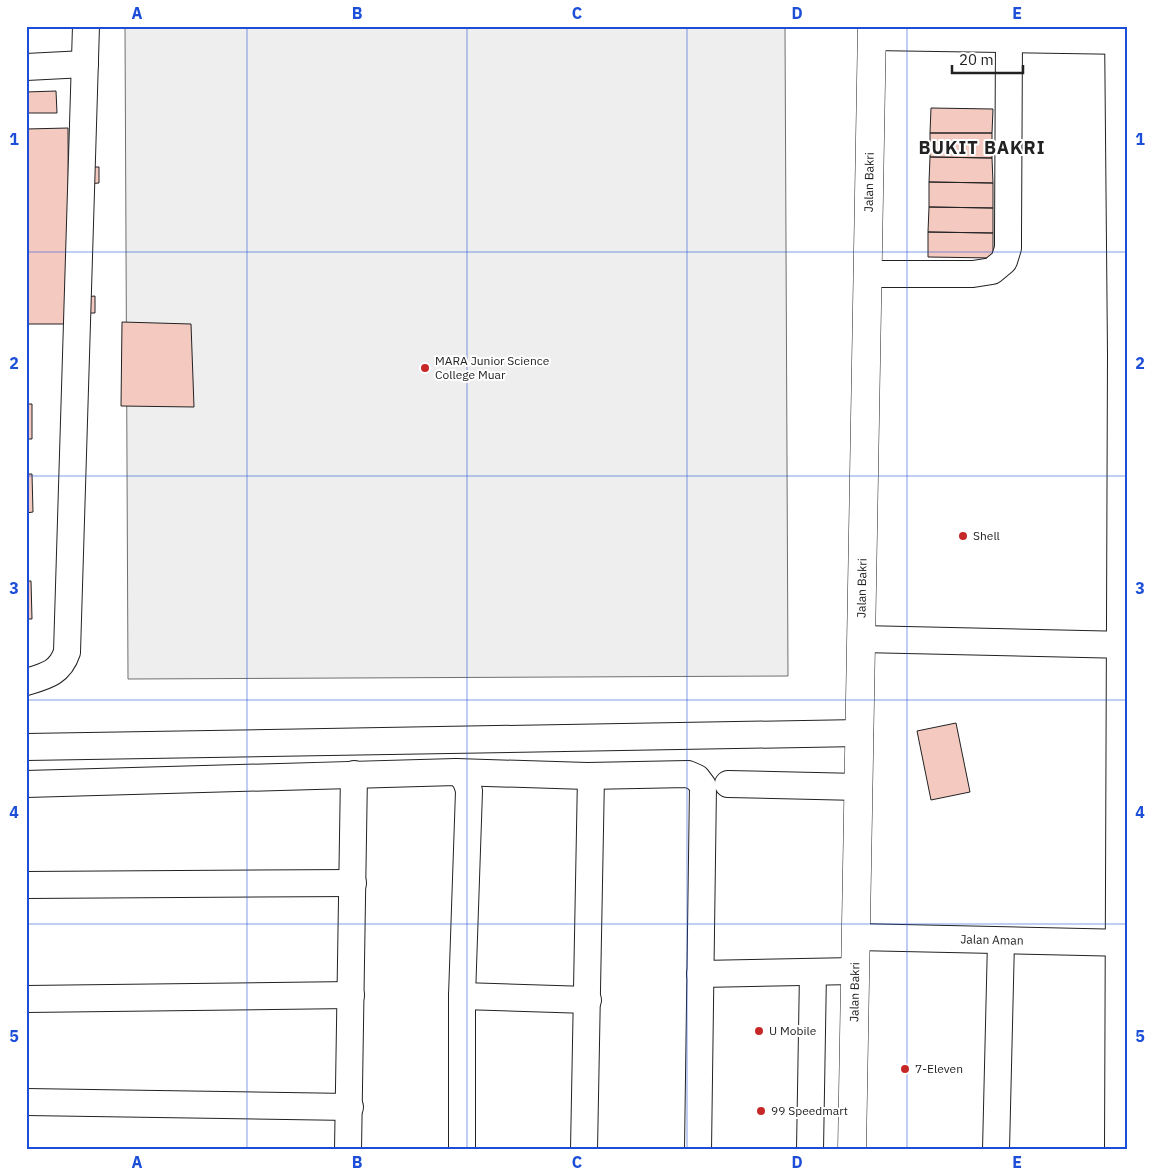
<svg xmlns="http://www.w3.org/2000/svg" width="1154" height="1176" viewBox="0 0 1154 1176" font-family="'IBM Plex Sans',sans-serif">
<rect width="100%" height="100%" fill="#fff"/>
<path fill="#eee" stroke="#6f6f6f" d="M 785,26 L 788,676 L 128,679 L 125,27 Z"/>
<path fill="#f3c9c0" stroke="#222" d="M 56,91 L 57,113 L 26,113 L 26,92 Z
M 931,108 L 993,109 L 992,133 L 930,133 Z
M 68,128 L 69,324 L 26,324 L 26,129 Z
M 930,133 L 992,133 L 992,158 L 930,157 Z
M 930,157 L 992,158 L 993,183 L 929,182 Z
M 88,167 L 99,167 L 99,183 L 87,184 Z
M 929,182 L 993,183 L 993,208 L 929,207 Z
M 929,207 L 993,208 L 993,233 L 928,232 Z
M 928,232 L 993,233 L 993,258 L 928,257 Z
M 95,296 L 95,313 L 83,313 L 84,297 Z
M 122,322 L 191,324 L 194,407 L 121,406 Z
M 26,404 L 32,404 L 32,439 L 26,439 Z
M 26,474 L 32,474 L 33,512 L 26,513 Z
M 26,581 L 31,581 L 32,619 L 26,619 Z
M 956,723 L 970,792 L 931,800 L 917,731 Z"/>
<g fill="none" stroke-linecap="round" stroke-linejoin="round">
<defs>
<g id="minor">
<path d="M 872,37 L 1128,41"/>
<path d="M 26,67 L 85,64"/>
<path d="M 868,274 L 973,274 L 992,271 L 1004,261 L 1008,248 L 1008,235 L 1009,39"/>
<path d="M 861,639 L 1128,645"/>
<path d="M 26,682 C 46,676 60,673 67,652 L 86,26"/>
<path d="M 26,747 L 860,733"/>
<path d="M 456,772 L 587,776 L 688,774 L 697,778 L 703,786 L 698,1150"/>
<path d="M 26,784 L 456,772 C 465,777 467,782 469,791 L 462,996 L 462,1150"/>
<path d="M 728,784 L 859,787"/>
<path d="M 26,885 L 353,883"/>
<path id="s1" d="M 856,937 L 1128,943"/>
<path d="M 700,974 L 855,971"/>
<path d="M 462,996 L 588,1000"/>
<path d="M 26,999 L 351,995"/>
<path d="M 26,1102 L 350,1107"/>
<path d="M 348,1150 L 354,774"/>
<path d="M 584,1150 L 591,776"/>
<path d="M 810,1150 L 813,972"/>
<path d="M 996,1150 L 1001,941"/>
<path d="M 1118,1150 L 1121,355 L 1118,26"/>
</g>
<g id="major">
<path id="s2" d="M 852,1150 L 872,26"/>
</g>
</defs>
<use href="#minor" stroke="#222" stroke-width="28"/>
<use href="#major" stroke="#222" stroke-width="29"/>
<use href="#minor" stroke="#fff" stroke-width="26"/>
<use href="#major" stroke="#fff" stroke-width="28"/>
</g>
<path fill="none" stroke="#1d4ed8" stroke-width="1" stroke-opacity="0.55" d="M 247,26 L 247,1150M 467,26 L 467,1150M 687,26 L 687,1150M 907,26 L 907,1150M 26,252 L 1128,252M 26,476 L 1128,476M 26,700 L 1128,700M 26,924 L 1128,924"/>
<g fill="#c62828" stroke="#fff" stroke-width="2">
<circle cx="425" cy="368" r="5"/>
<circle cx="963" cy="536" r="5"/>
<circle cx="759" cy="1031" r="5"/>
<circle cx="905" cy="1069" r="5"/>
<circle cx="761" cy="1111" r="5"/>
</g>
<g text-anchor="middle" stroke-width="4" stroke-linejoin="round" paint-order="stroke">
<g font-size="12" fill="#222" stroke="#fff">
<text dy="4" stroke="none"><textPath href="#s2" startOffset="968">Jalan Bakri</textPath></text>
<text dy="4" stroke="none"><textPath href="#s2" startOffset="562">Jalan Bakri</textPath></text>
<text dy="4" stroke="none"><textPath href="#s1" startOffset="136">Jalan Aman</textPath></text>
<text dy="4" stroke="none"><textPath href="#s2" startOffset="158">Jalan Bakri</textPath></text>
</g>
<g font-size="12" fill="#222" stroke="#fff" text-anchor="start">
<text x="435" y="365">MARA Junior Science<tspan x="435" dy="14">College Muar</tspan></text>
<text x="973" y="540">Shell</text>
<text x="769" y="1035">U Mobile</text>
<text x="915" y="1073">7-Eleven</text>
<text x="771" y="1115">99 Speedmart</text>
</g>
<g font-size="18" font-weight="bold" letter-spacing="1" fill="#222" stroke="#fff">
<text x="982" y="154">BUKIT BAKRI</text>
</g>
</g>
<rect width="1154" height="1176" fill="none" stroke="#ffffff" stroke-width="55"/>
<path d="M952 65v8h71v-8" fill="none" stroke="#222222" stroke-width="2.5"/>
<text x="959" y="65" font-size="15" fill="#222222" stroke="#ffffff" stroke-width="4" paint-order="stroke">20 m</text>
<rect x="28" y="28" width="1098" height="1120" fill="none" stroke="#1d4ed8" stroke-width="2"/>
<g font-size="16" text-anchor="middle" font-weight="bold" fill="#1d4ed8">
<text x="137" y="19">A</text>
<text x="357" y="19">B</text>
<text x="577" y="19">C</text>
<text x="797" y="19">D</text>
<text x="1017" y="19">E</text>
<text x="14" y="145">1</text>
<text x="1140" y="145">1</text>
<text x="14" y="369">2</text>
<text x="1140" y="369">2</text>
<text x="14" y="594">3</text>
<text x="1140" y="594">3</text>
<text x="14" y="818">4</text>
<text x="1140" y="818">4</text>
<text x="14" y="1042">5</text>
<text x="1140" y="1042">5</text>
<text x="137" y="1168">A</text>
<text x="357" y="1168">B</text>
<text x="577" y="1168">C</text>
<text x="797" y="1168">D</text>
<text x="1017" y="1168">E</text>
</g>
</svg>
